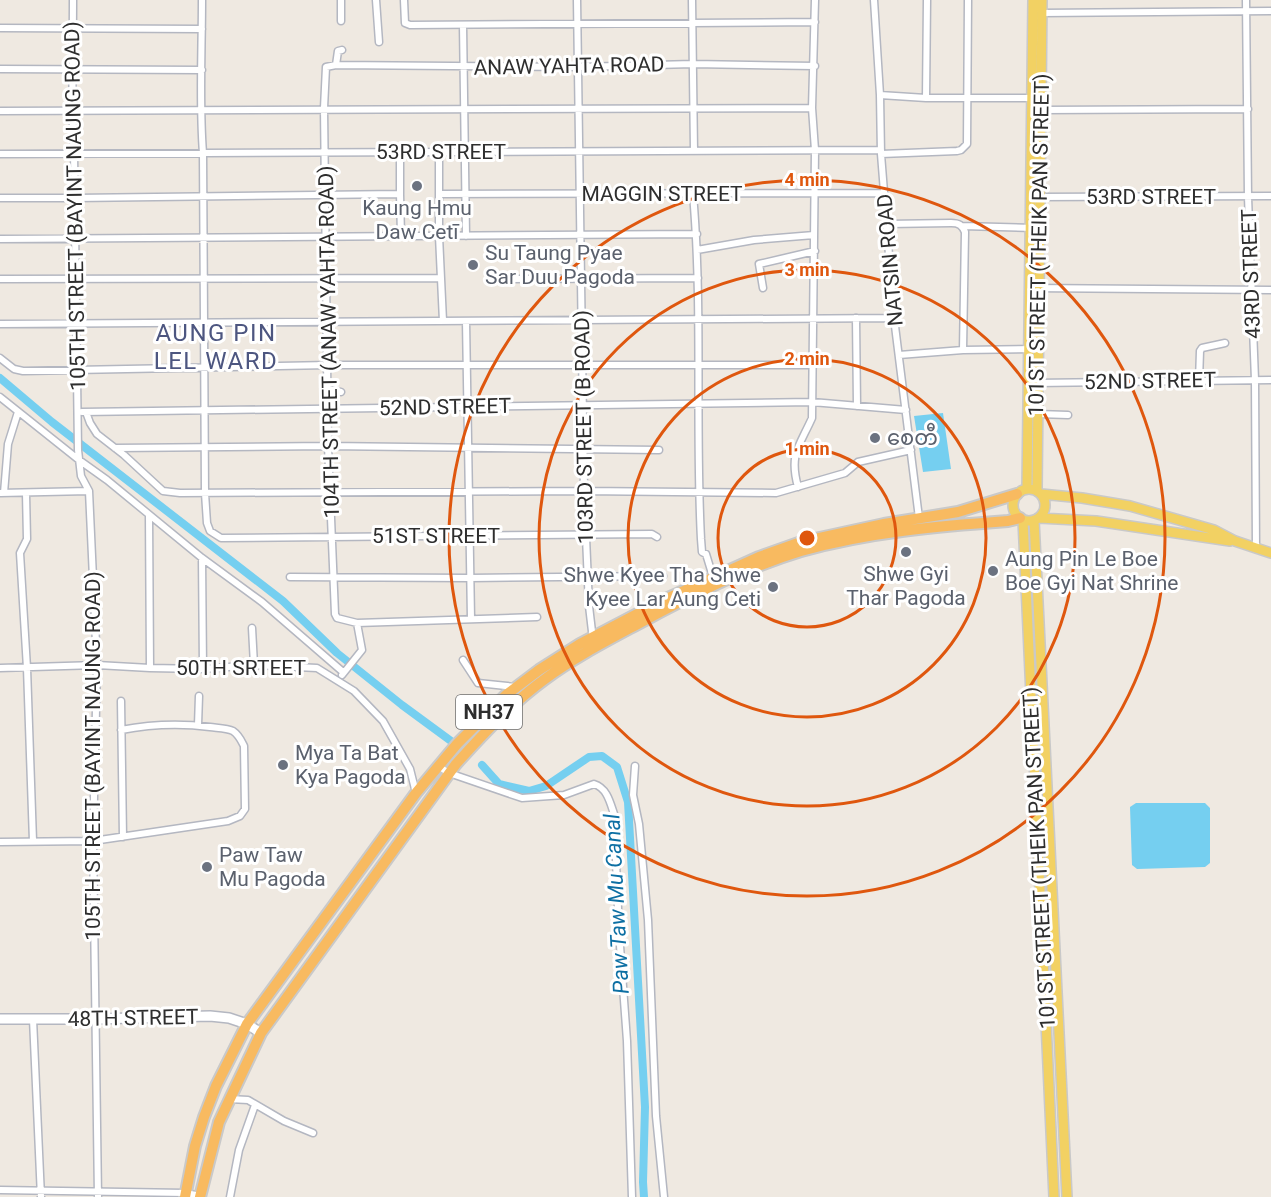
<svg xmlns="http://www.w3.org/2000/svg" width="1271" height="1197" viewBox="0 0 1271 1197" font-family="Roboto,'Noto Sans Myanmar',sans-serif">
<rect width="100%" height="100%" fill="#efe9e1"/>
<path fill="#75cff0" d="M 943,413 L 951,469 L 923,472 L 914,416 Z
M 1136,803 L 1205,803 L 1210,808 L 1210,863 L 1205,867 L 1137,869 L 1132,865 L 1130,807 Z"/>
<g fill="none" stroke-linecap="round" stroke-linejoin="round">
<path stroke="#75cff0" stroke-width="8" d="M 0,378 L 52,422 L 283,601 L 337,653 L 402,705 L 451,741
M 482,765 L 499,784 L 529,791 L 546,786 L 589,757 L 602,756 L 617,767 L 628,802 L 645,1107 L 643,1182 L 644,1197"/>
<defs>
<path id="minor" d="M 73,0 C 73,51 71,102 74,153 L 78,450 L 81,476 L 89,491 L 97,665 L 93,841 L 98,1197
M 202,0 C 202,51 199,102 203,153 L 205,493 L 207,523 L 210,531 L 221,538 L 652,534 L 657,537
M 341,0 L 341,21
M 376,0 L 379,42
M 404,0 L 405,23 L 410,25 L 815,22
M 577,0 L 584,491 L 589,606 L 593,640
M 692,0 L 694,151
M 874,0 L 880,95 L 881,154 L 894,318 L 919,518
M 1246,0 L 1248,197 L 1255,380 L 1256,549
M 1041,13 L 1271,11
M 463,25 L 466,236
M 0,28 L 202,29
M 336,65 L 338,51 L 342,50
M 0,69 L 202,70
M 880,95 L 926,98 L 1034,98
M 926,98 L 927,0
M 1041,110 L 1248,109
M 0,111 L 812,108
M 439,151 L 439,236 L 443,321
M 400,152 L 400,194
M 0,154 L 881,150
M 881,154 L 957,151 L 961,150 L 967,144 L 968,0
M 440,194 L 884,193
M 693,194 C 703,309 695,424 701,539 L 702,552 L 706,554 L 713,577
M 1037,197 L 1271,196
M 0,198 L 75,198 L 400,194 L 401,236
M 888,224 L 951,223 C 959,223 962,225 965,232 L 963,350 L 1038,349
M 962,226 L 1034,228
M 0,239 L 697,234
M 697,250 L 754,240 L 814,235
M 0,279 L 440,278
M 494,279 L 698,278
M 763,288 L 759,264 L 815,251
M 1030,288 L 1271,290
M 856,318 L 857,406
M 466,321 L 471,619
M 0,324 L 894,318
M 899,355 L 963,350
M 0,358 L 14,369 L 23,371 L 329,365 L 814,365
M 1199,381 L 1200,351 L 1202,348 L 1225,343
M 1035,383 L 1271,380
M 329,389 L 341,392
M 0,397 L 79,460 L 107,480 L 202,558 L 262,602 L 343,672
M 82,412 L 812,402 L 906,410
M 86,412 L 90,423 L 97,434 L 124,455 L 163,491 L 180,493 L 584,491 L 776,493 L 845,473 L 858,462 L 911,450
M 1038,414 L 1068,415
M 115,448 L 328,446 L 659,450
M 798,487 C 789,454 799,447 812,418 L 815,150 L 812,108 L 815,0
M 0,493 L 89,491
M 4,493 L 8,444 L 18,412
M 26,493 L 27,539 L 20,553 L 27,668 L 33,841
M 149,516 L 150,668
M 202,558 L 203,669
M 290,577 L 470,578 L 663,576
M 537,617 L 357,623 L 337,618 L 335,614 L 328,446 L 324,108 L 326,67 L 336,65 L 578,67 L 693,64 L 815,66
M 252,628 L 254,665
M 463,660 L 478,683 L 516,687
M 0,668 L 97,665 L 150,668 L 203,669 L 254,665 L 317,668 L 354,691 L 383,721 L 410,769 L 416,793
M 342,675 L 362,650 L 357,623
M 121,701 L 123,837
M 198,725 L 199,696
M 438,766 L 449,773 L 522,798 L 564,795 L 594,784 C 607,788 610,802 614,814 L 619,932 L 627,1041 L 632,1197
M 635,766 L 633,795 L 639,824 L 648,920 L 656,1116 L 664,1197
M 0,842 L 93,841 L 228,821 L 240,816 L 245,809 L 244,746 C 241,740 239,735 233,731 C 227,728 217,728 210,727 C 179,723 152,724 121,730
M 33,1019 L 41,1197
M 229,1099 L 248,1100 L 284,1121 L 313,1133
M 0,1190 L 186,1193 L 200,1196
M 230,1197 L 239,1150 L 255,1105"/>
<path id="secondary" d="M 0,1019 L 95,1019 L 210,1016 L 229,1018 L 247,1024 L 261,1033"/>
<path id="primary" d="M1013 505a16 16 0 1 1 32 0a16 16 0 1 1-32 0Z
M 1027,489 L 1033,0
M 1037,490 L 1042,0
M 1041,494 L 1082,498 L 1130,506 L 1214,530 L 1235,541 L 1271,553
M 1039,518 L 1096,521 L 1230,541
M 1023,520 L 1054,1197
M 1034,520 L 1067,1197"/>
<path id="trunk" d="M 185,1197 L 195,1146 L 204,1117 L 216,1086 L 247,1024 L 416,793 L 457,744 L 506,695 L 539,670 L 580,644 L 666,599 L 759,557 L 801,542 L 884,524 L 958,512 L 1017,494
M 200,1197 L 219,1122 L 261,1033 L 456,764 C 483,734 512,703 545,679 C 576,656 612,638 647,619 C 696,593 748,567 801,551 C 868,532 939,526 1008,521 L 1020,518"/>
</defs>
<use href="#minor" stroke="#b4b7c1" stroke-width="9"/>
<use href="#secondary" stroke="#b4b7c1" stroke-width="12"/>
<use href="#primary" stroke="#c9c9c9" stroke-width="12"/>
<use href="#trunk" stroke="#c9c9c9" stroke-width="14"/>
<use href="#minor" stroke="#fff" stroke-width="6"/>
<use href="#secondary" stroke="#fff" stroke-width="9"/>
<use href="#primary" stroke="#f2d163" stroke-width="9"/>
<use href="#trunk" stroke="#f8ba60" stroke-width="10"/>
</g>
<g fill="none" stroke="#df570e" stroke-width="3">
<circle cx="807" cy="538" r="89"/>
<circle cx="807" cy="538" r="179"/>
<circle cx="807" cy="538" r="268"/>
<circle cx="807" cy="538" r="358"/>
</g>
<g fill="#6b7280" stroke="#fff" stroke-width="2">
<circle cx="417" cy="186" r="6"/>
<circle cx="473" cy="265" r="6"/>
<circle cx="875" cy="438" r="6"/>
<circle cx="906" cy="552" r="6"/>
<circle cx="993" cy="571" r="6"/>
<circle cx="773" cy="587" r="6"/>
<circle cx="283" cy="765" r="6"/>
<circle cx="207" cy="867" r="6"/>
</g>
<g text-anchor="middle" stroke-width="6" stroke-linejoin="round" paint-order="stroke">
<rect fill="#fff" stroke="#6d6d6d" stroke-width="1.5" x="456" y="695" width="66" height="34" rx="4.5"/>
<g font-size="20" font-weight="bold" fill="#2e2e2e">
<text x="489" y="719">NH37</text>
</g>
<g font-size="21" fill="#2e2e2e" stroke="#fff">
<text transform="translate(569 66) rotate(-1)" y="7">ANAW YAHTA ROAD</text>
<text x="441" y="159">53RD STREET</text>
<text x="662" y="201">MAGGIN STREET</text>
<text x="1151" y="204">53RD STREET</text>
<text transform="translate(75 206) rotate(-91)" y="7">105TH STREET (BAYINT NAUNG ROAD)</text>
<text transform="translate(1039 245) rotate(-89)" y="7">101ST STREET (THEIK PAN STREET)</text>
<text transform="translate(890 260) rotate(-95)" y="7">NATSIN ROAD</text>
<text transform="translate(1251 274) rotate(-92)" y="7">43RD STREET</text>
<text transform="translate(329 342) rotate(-91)" y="7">104TH STREET (ANAW YAHTA ROAD)</text>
<text transform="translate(1150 381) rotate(-1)" y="7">52ND STREET</text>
<text transform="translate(445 407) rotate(-1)" y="7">52ND STREET</text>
<text transform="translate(584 427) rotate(-91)" y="7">103RD STREET (B ROAD)</text>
<text x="436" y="543">51ST STREET</text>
<text x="241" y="675">50TH SRTEET</text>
<text transform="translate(93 756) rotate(-90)" y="7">105TH STREET (BAYINT NAUNG ROAD)</text>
<text transform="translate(1039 858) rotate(-93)" y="7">101ST STREET (THEIK PAN STREET)</text>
<text transform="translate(133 1018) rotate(-1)" y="7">48TH STREET</text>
</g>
<g font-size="21" fill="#5b616d" stroke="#fff" text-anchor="start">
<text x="417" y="215" text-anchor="middle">Kaung Hmu<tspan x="417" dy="24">Daw Cetī</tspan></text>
<text x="485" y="260">Su Taung Pyae<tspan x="485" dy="24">Sar Duu Pagoda</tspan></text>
<text x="887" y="445">စေတီ</text>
<text x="1005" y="566">Aung Pin Le Boe<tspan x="1005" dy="24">Boe Gyi Nat Shrine</tspan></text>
<text x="906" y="581" text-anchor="middle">Shwe Gyi<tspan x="906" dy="24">Thar Pagoda</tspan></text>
<text x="761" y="582" text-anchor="end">Shwe Kyee Tha Shwe<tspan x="761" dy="24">Kyee Lar Aung Ceti</tspan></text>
<text x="295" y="760">Mya Ta Bat<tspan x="295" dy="24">Kya Pagoda</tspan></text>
<text x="219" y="862">Paw Taw<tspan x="219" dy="24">Mu Pagoda</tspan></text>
</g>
<g font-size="22" font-style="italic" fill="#0d6fa3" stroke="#fff">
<text transform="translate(616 904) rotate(-93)" y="8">Paw Taw Mu Canal</text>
</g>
<g font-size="24" letter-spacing="1.5" fill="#4d5680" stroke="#fff">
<text x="216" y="341">AUNG PIN<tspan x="216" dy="28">LEL WARD</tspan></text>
</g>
</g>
<circle cx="807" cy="538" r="9" fill="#df570e" stroke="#fff" stroke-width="3"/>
<g font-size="18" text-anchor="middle" font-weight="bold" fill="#df570e" stroke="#fff" stroke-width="6" stroke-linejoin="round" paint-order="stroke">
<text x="807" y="186">4 min</text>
<text x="807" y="276">3 min</text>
<text x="807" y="365">2 min</text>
<text x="807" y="455">1 min</text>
</g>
</svg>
